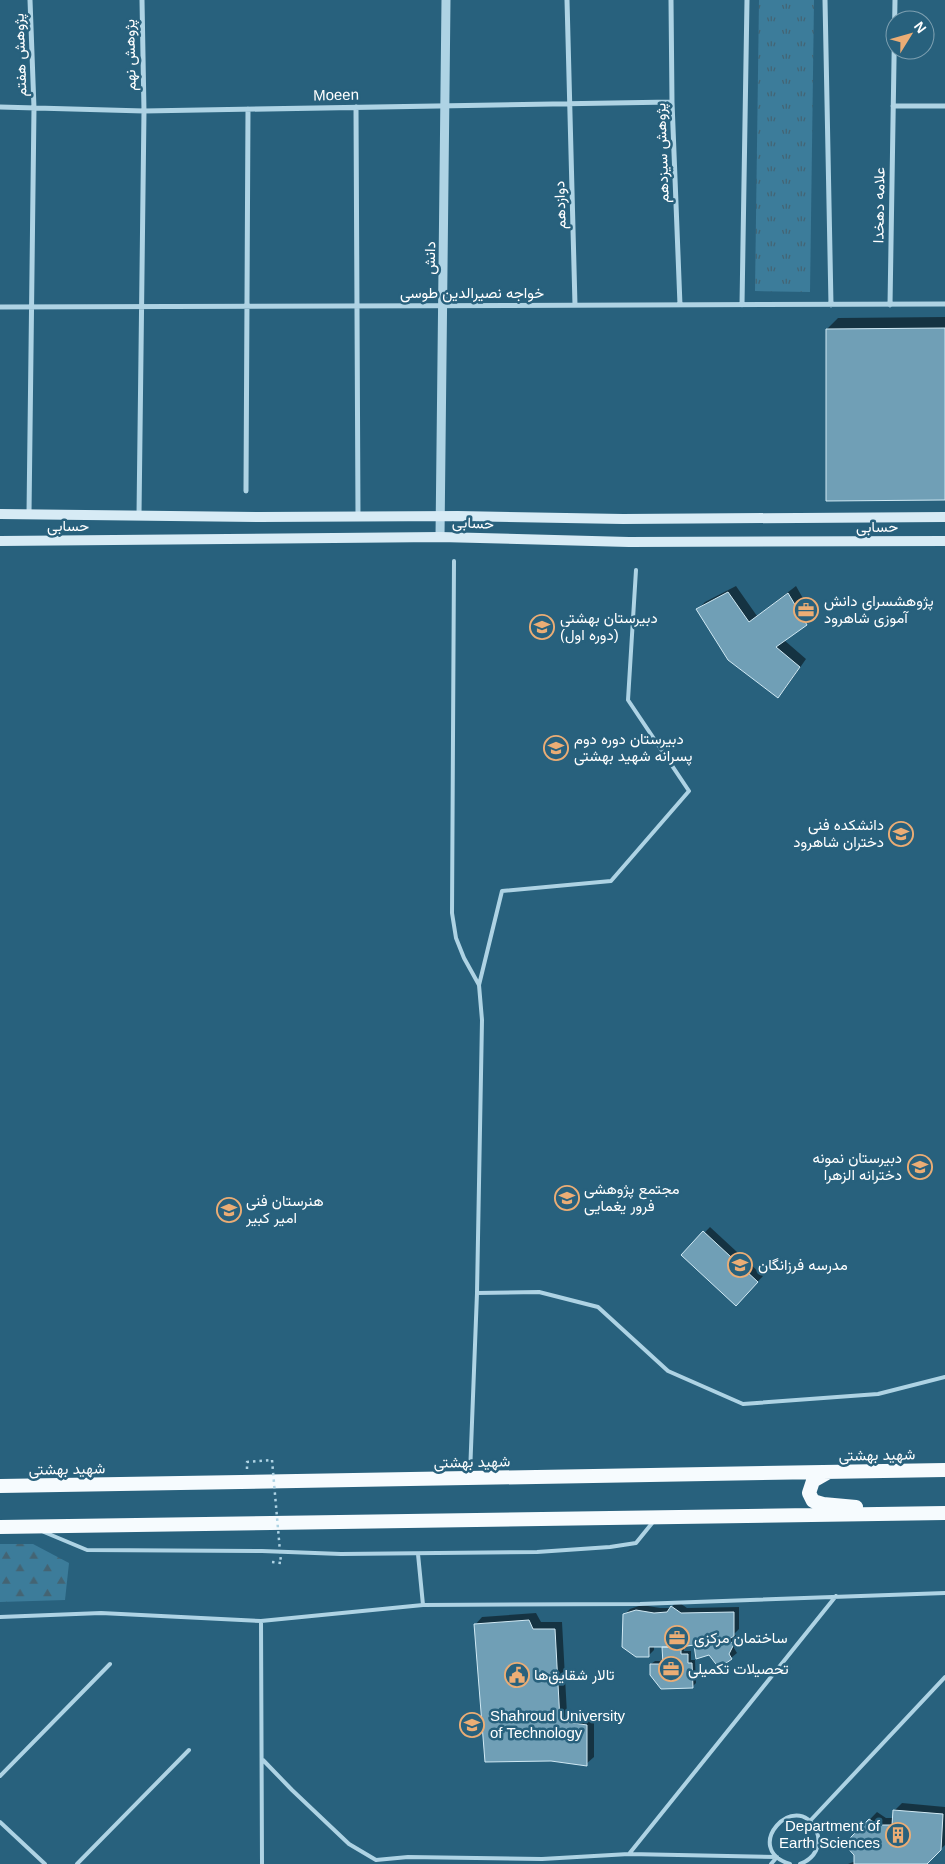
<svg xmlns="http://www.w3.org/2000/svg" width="945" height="1864" viewBox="0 0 945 1864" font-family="Arial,Vazirmatn,sans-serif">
<defs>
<pattern id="forest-firs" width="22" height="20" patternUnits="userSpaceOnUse" patternTransform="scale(1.25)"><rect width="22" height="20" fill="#3c7c9a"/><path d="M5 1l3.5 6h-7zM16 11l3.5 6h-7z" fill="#446473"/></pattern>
<pattern id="park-tufts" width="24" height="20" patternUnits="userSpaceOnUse" patternTransform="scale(1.25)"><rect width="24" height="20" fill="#3c7c9a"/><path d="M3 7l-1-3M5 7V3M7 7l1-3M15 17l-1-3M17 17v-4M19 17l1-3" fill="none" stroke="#446473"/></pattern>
</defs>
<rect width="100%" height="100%" fill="#28617d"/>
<path fill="url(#forest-firs)" d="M 0,1544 L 33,1544 L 69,1563 L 65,1600 L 0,1602 Z"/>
<path fill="url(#park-tufts)" d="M 759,0 L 814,0 L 810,292 L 755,291 Z"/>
<path fill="#0007" d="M 945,317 L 945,498 L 827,329 L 838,318 Z
M 736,586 L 757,616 L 796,586 L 813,616 L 784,640 L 806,659 L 785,689 L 778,697 L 698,609 L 705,602 Z
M 710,1227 L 763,1276 L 736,1305 L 683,1255 Z
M 677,1601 L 687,1608 L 739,1607 L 739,1629 L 734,1634 L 739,1638 L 734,1648 L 737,1653 L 731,1658 L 710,1653 L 695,1643 L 684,1645 L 684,1651 L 691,1651 L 691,1660 L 695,1660 L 696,1683 L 692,1687 L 651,1664 L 655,1661 L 664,1661 L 666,1646 L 654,1645 L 654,1650 L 648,1656 L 624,1615 L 630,1609 L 642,1605 L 660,1608 L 671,1608 Z
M 536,1613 L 541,1622 L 562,1622 L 567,1714 L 594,1718 L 594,1757 L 586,1764 L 475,1625 L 482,1617 Z
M 902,1803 L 945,1807 L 945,1845 L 925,1864 L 848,1864 L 856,1861 L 855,1855 L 846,1844 L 877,1812 L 886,1818 L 893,1818 L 894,1811 Z"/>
<path fill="#709fb6" stroke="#d0e9f4" d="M 945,328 L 945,500 L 826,501 L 826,329 Z
M 728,592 L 749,622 L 788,593 L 807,625 L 776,647 L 800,667 L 778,698 L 728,660 L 696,609 Z
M 703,1231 L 758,1282 L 736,1306 L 681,1255 Z
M 671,1606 L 681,1613 L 734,1612 L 734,1636 L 728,1640 L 734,1644 L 729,1654 L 732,1659 L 719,1668 L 709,1655 L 696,1659 L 694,1645 L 681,1647 L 649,1647 L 649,1657 L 636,1657 L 622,1647 L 623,1614 L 636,1610 L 654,1613 L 667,1612 Z
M 529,1620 L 533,1629 L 555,1629 L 560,1721 L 587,1725 L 587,1766 L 551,1761 L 485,1762 L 474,1624 Z
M 662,1647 L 681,1647 L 681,1654 L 688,1654 L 688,1663 L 692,1663 L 693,1688 L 661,1689 L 650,1675 L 650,1664 L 663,1664 Z
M 893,1810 L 943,1814 L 941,1850 L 927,1864 L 854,1864 L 854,1855 L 844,1844 L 869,1819 L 878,1825 L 892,1825 Z"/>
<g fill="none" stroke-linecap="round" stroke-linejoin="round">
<path stroke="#aed3e4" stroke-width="2.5" stroke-dasharray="2.5 4" stroke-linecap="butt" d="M 247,1469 L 247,1462 L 272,1460
M 272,1562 L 281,1563"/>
<path stroke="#aed3e4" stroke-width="4" d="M 454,561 L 452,913 L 456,938 L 464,958 L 479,985 L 482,1020 L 477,1293 L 470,1474
M 479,985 L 502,891 L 611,881 L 689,791 L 628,700 L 636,570
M 477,1293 L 539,1292 L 598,1307 L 668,1371 L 743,1404 L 878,1394 L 945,1377
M 44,1532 L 87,1550 L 262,1551 L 341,1554 L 537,1552 L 610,1547 L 636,1543 L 653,1522
M 418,1554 L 423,1605
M 0,1617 L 101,1613 L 261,1621
M 263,1760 L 292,1790 L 349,1844 L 376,1860 L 408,1857 L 542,1859 L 629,1854 L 777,1857
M 0,1776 L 110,1664
M 0,1822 L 45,1864
M 809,1822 L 945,1677
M 629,1854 L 836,1596
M 77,1864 L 189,1750
M 262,1864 L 261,1621 L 423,1605 L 640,1604 L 945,1593
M 771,1864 L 777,1857
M 790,1864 C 740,1849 796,1788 816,1830 C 823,1845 814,1859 800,1864"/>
<path stroke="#aed3e4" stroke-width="5" d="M 567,0 L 575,305
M 671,0 L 672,102 L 680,305
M 825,0 L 831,305
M 893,106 L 945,106
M 0,107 L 144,111 L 672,102
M 356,107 L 358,516
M 742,305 L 747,0
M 890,305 L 895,0
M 0,307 L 945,304
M 246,491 L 248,109
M 29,514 L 34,108 L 30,0
M 139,515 L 144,111 L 142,0"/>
<path stroke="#aed3e4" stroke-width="9" d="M 440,537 L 446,0"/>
<path stroke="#d7ebf5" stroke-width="10" d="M 0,514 L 259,517 L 458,516 L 623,519 L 945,517
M 0,541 L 440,537 L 629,542 L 945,541"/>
<path stroke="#f6fbfe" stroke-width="14" d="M 827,1473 L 813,1481 L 809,1493 L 813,1501 L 823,1504 L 856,1507
M 0,1486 L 945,1470
M 0,1527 L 945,1513"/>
<path stroke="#aed3e4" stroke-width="2.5" stroke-dasharray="2.5 4" stroke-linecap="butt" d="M 272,1460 L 281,1563"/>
</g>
<defs>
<symbol id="office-ring" viewBox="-11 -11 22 22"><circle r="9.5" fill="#28617d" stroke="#ebad75" stroke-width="1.5"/><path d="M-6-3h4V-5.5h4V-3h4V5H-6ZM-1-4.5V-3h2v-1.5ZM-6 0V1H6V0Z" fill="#ebad75"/></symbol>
<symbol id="school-ring" viewBox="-11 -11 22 22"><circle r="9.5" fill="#28617d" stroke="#ebad75" stroke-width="1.5"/><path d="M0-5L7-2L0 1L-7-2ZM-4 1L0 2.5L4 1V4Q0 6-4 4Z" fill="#ebad75"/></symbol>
<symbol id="university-ring" viewBox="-11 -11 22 22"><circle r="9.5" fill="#28617d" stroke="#ebad75" stroke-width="1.5"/><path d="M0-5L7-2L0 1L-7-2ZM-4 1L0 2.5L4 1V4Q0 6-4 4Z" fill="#ebad75"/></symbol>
<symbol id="civic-ring" viewBox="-11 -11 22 22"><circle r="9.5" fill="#28617d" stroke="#ebad75" stroke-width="1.5"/><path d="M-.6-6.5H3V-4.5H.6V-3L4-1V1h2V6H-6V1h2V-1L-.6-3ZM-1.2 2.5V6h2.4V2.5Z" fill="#ebad75"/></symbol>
<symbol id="building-ring" viewBox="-11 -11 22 22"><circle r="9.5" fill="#28617d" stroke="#ebad75" stroke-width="1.5"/><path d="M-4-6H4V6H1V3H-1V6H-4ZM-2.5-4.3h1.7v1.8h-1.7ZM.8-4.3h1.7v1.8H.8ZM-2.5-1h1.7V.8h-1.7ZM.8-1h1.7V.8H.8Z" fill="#ebad75"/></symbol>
</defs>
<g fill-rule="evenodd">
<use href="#office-ring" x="792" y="596" width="28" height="28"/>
<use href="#school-ring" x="528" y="613" width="28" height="28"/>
<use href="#school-ring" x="542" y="734" width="28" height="28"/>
<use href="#university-ring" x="887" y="820" width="28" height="28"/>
<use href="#school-ring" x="906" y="1153" width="28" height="28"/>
<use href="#school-ring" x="553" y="1184" width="28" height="28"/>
<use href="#school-ring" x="215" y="1196" width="28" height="28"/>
<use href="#school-ring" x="726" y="1251" width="28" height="28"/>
<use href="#office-ring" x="663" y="1624" width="28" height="28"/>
<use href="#office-ring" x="657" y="1655" width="28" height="28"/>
<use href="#civic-ring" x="503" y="1661" width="28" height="28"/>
<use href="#university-ring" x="458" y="1711" width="28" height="28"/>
<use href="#building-ring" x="884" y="1821" width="28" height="28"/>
</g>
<g text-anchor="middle" stroke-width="5" stroke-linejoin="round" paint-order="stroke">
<g font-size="15" fill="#fff" stroke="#28617d">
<text transform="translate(20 55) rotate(-92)" y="5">پژوهش هفتم</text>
<text transform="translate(130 55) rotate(-91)" y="5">پژوهش نهم</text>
<text transform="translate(336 95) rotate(-1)" y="5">Moeen</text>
<text transform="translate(662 153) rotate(-92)" y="5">پژوهش سیزدهم</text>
<text transform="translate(560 205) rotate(-92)" y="5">دوازدهم</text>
<text transform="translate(879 205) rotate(-89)" y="5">علامه دهخدا</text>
<text transform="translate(430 258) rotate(-89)" y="5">دانش</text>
<text x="472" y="298">خواجه نصیرالدین طوسی</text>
<text transform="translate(473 523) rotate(2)" y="5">حسابی</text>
<text x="68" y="531">حسابی</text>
<text transform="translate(877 527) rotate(-1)" y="5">حسابی</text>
<text transform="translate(877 1455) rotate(-1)" y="5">شهید بهشتی</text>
<text transform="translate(472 1462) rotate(-1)" y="5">شهید بهشتی</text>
<text transform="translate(67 1469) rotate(-1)" y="5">شهید بهشتی</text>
</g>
<g font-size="15" fill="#fff" stroke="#28617d" text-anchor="start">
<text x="824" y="606">پژوهشسرای دانش<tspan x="824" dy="17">آموزی شاهرود</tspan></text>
<text x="560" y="623">دبیرستان بهشتی<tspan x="560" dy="17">(دوره اول)</tspan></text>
<text x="574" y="744">دبیرستان دوره دوم<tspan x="574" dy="17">پسرانه شهید بهشتی</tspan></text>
<text x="884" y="830" text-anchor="end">دانشکده فنی<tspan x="884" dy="17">دختران شاهرود</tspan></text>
<text x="902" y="1163" text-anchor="end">دبیرستان نمونه<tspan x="902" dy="17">دخترانه الزهرا</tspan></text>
<text x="584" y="1194">مجتمع پژوهشی<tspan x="584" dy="17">فرور یغمایی</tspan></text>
<text x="246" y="1206">هنرستان فنی<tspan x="246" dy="17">امیر کبیر</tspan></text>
<text x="758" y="1270">مدرسه فرزانگان</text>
<text x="694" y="1643">ساختمان مرکزی</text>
<text x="688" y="1674">تحصیلات تکمیلی</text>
<text x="534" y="1680">تالار شقایق‌‌ها</text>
<text x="490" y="1721">Shahroud University<tspan x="490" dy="17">of Technology</tspan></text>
<text x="880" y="1831" text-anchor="end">Department of<tspan x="880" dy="17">Earth Sciences</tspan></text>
</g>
</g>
<g transform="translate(910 35) rotate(53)"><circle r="24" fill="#28617d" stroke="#7ea0b1"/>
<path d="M0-4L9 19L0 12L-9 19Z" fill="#ebad75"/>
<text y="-8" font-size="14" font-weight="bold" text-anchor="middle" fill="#ffffff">N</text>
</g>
</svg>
